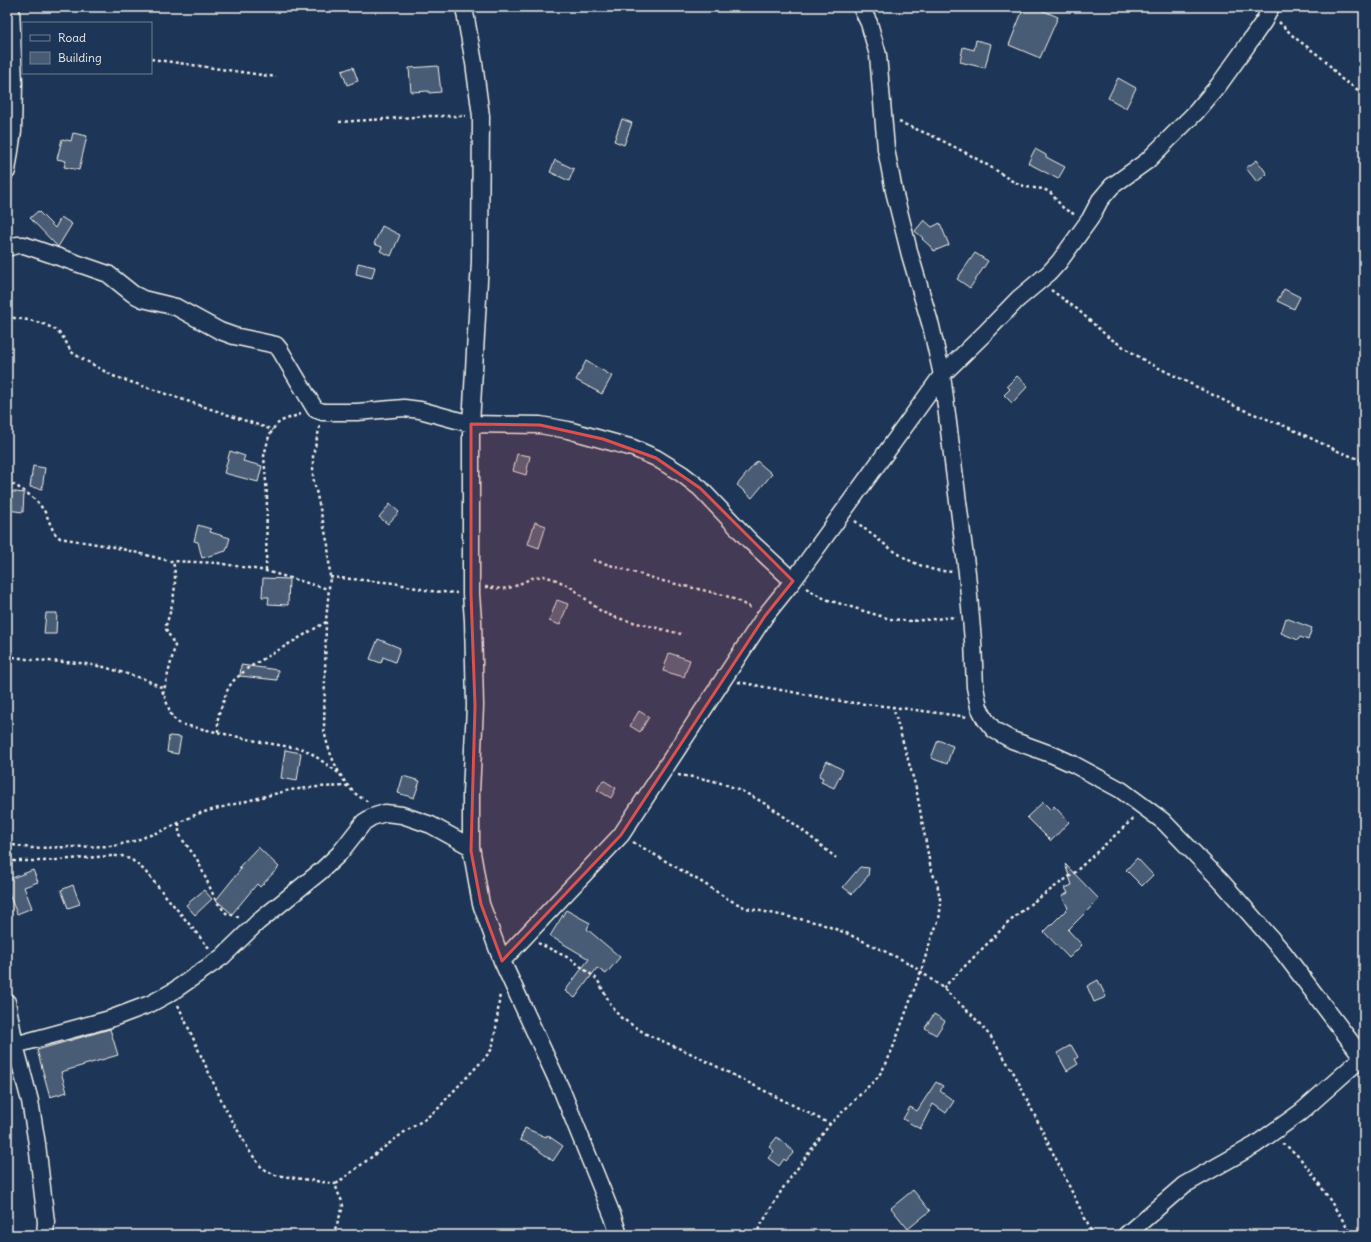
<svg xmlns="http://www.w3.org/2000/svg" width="1371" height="1242" viewBox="0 0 1371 1242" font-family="Delius,sans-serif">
<rect width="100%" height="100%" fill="#1d3557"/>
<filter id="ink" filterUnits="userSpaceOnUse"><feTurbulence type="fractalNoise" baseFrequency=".025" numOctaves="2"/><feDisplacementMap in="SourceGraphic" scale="8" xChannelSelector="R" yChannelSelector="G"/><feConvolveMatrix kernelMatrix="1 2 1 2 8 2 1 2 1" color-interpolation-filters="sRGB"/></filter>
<g filter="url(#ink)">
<path fill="#485b74" stroke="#f4f1e8" d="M 1024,7 L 1034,7 L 1058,17 L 1040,58 L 1009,45 Z
M 976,40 L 991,44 L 985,68 L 960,62 L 963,47 L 974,50 Z
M 438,66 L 441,92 L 429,93 L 429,91 L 411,92 L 409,68 Z
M 353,67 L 358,81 L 347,85 L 342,71 Z
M 1118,78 L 1136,88 L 1126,108 L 1108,98 Z
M 622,119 L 632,123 L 624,145 L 614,141 Z
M 73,133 L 87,136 L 79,170 L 64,167 L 66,161 L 57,159 L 62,139 L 71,141 Z
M 1035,149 L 1046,155 L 1046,157 L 1065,167 L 1058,179 L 1028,163 Z
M 555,160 L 574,169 L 569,181 L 550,172 Z
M 1257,160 L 1267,174 L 1257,182 L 1246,168 Z
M 38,211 L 55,228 L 61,217 L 72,224 L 58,247 L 30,218 Z
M 924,220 L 932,227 L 940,223 L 949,245 L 934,251 L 933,249 L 932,249 L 930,246 L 922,239 L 923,238 L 915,231 Z
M 382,226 L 400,235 L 391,256 L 380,251 L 382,247 L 374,244 Z
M 975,253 L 988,261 L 970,288 L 957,279 Z
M 358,263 L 375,267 L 372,278 L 356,274 Z
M 1284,289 L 1300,297 L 1294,309 L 1277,301 Z
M 586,361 L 612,376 L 602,394 L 576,380 Z
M 1017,376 L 1028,386 L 1012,403 L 1004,395 L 1010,389 L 1007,386 Z
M 230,451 L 245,456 L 243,461 L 262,466 L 258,482 L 224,473 Z
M 517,454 L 530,456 L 526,475 L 513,471 Z
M 757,461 L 772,474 L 752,498 L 737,485 Z
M 33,466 L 45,468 L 42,489 L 30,487 Z
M 7,491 L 24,493 L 23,512 L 7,510 Z
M 390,504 L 399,512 L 388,524 L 379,517 Z
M 535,522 L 546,526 L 539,548 L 528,544 Z
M 198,525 L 211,529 L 210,532 L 230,538 L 226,551 L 202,558 L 198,542 L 194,541 Z
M 263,578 L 289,579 L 288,605 L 268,604 L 269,597 L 262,597 Z
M 557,600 L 568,604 L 560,625 L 549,621 Z
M 46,613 L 57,613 L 56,634 L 44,634 Z
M 1286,618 L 1312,628 L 1308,640 L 1300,637 L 1298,640 L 1281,633 Z
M 378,639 L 400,648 L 395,662 L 383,657 L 381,663 L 370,659 Z
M 669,653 L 690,660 L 684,677 L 663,671 Z
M 241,665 L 278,670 L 277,680 L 240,676 Z
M 639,711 L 649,717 L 640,732 L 630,726 Z
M 169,736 L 181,737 L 178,754 L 167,752 Z
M 938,740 L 953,746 L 947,764 L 931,758 Z
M 285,750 L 301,753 L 297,781 L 281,778 Z
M 827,761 L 843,770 L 834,788 L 821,782 L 823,778 L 819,776 Z
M 403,776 L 420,781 L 414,798 L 398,793 Z
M 603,780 L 616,788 L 611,798 L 597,790 Z
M 1043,802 L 1051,810 L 1054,806 L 1069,822 L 1051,841 L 1027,817 Z
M 258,847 L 279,867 L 260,887 L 257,884 L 232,914 L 216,900 L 241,869 L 239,867 Z
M 1137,858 L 1153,875 L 1142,886 L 1126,870 Z
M 1065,864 L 1099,899 L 1068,930 L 1082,945 L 1069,958 L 1044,932 L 1068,908 L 1062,896 L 1068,893 L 1065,888 L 1072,885 Z
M 860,867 L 869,868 L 868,876 L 852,894 L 843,887 Z
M 33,870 L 38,882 L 24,887 L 32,908 L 17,914 L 7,889 L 7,880 Z
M 73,885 L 80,904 L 68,908 L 61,890 Z
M 204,890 L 212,899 L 195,915 L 186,905 Z
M 566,910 L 590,923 L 587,929 L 620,957 L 606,974 L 597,968 L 575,998 L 565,991 L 589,959 L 550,936 Z
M 1098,980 L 1106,997 L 1094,1002 L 1087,986 Z
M 934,1014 L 945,1021 L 936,1035 L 925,1028 Z
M 110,1029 L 118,1055 L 61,1072 L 67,1092 L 50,1097 L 37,1050 Z
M 1071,1045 L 1078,1057 L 1075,1059 L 1078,1064 L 1067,1071 L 1057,1053 Z
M 936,1082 L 943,1086 L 940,1091 L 954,1101 L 946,1113 L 933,1104 L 920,1129 L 903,1119 L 910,1107 L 917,1111 Z
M 525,1128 L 546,1137 L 547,1135 L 563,1146 L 553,1161 L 530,1144 L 520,1140 Z
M 777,1137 L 794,1152 L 786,1161 L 784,1159 L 779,1166 L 768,1158 L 774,1151 L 769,1147 Z
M 913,1190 L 930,1211 L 908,1229 L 891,1208 Z"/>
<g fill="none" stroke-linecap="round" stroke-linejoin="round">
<defs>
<path id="minor" d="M 464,7 L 474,63 L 481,116 L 480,262 L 471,424 L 471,594 L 473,620 L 475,706 L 471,793 L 471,847 L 481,904 L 502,961 L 562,1091 L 613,1217 L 619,1235
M 861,7 L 869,23 L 878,55 L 886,149 L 894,191 L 910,255 L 931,326 L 942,375 L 967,573 L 973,641 L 975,687 L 979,707 L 985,719 L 994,730 L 1012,740 L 1053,755 L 1073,764 L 1121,790 L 1163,821 L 1221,881 L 1283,952 L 1363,1058
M 7,171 L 13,131 L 14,83 L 11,7
M 7,248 L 17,245 L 24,245 L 108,274 L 133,294 L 143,299 L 176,307 L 220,331 L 234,336 L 276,345 L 280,350 L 315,409 L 323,412 L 357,412 L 404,408 L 420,410 L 471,424 L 540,425 L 568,430 L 633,448 L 656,458 L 682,474 L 700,488 L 750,541 L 793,581
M 502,961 L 621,835 L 765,616 L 793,581 L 942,375 L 985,333 L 1018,299 L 1049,273 L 1059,262 L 1090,219 L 1100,200 L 1112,186 L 1147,161 L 1196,112 L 1218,86 L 1241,54 L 1264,21 L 1271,7
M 7,1002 L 15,1045 L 30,1101 L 37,1144 L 46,1222 L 45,1235
M 15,1045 L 110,1019 L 150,1004 L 172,992 L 222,957 L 258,922 L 321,871 L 339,854 L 364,822 L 372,817 L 385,813 L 402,815 L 431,825 L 471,847
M 1126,1235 L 1184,1185 L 1255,1145 L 1301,1112 L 1364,1056"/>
</defs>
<use href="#minor" stroke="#f4f1e8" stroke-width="19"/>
<path stroke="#f4f1e8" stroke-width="2.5" stroke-dasharray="3 3" stroke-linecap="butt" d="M 1279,22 L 1294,37 L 1326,61 L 1340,78 L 1364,94
M 151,59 L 276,77
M 339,122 L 430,116 L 466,116
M 899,122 L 935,137 L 970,155 L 999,172 L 1010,180 L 1026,187 L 1043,189 L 1050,192 L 1064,209 L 1076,215
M 1051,290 L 1077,309 L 1108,337 L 1147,362 L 1241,409 L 1285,426 L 1340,452 L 1364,461
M 7,317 C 26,320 49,321 62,336 C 67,342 68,349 74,354 L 113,376 L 273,430
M 320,426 L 313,455 L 313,477 L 328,545 L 330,577 L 326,621 L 324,729 C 327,749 339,780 356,794 C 359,797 365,800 369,802
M 7,481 C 22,489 37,498 46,514 C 50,522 52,533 60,538 L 114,547 L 170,561 L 218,563 L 266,571 L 328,589
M 855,521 C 878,539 902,561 931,569 C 938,571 946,571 953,572
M 593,560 L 663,581 L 724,595 L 738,601 L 753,609
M 266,571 L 267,496 L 264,456 L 269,436 L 275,426 L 281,421 L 301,414
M 330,577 L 394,583 L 430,591 L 457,593
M 485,587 L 502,589 L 513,587 L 532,578 L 544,576 L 557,580 L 572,588 L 602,612 L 617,618 L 681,634
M 806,588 L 825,599 L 890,619 L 912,621 L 956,617
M 7,656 L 33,660 L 80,663 L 104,667 L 144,679 L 161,687 L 172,717 L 180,724 L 261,742 L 303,749 L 311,753 L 340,774
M 738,682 L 846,702 L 893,707 L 968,717
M 163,694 L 175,646 L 166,629 L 166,625 C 173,605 178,582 173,562
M 218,732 L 218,716 L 227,691 L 232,682 L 248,668 L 326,622
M 678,775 C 693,777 709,779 724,784 C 767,799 801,829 836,858
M 179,823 L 179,833 L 182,839 L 197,859 L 216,901 L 226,913 L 241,918
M 633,842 L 703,883 L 728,899 L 746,908 L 819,923 L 846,933 L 909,963 L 943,988 L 972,1015 L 991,1037 L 1015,1075 L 1093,1235
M 7,844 L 31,848 L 113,846 L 134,841 L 164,830 L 197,814 L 215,809 L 290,790 L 317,787 L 348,786
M 7,861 L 44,861 L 111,856 L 122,856 L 132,860 L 144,870 L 155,883 L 209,948
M 538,943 L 571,959 L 597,979 L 611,1005 L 620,1017 L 646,1034 L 692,1054 L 830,1124
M 943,988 L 1009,922 L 1029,905 L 1073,874 L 1135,817
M 178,1005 L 224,1106 L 250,1152 L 262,1168 L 275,1175 L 336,1184
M 1282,1144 C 1303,1152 1332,1205 1346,1225 L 1354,1235
M 333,1235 L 343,1207 C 343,1199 336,1193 336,1184 L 403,1133 L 425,1119 L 440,1107 L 447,1098 L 484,1059 L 492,1049 L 496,1028 L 500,993
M 755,1235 L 783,1188 L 830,1124 L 878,1077 L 886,1064 L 894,1045 L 921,971 L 931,939 L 939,919 L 941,904 L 937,883 L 931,870 L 916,788 L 893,707"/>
<use href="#minor" stroke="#1d3557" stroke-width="16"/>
</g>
</g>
<path fill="#dc504e" fill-opacity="0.2" stroke="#dc504e" stroke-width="3" stroke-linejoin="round" d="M 471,424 L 540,425 L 603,439 L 656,458 L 700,488 L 793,581 L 765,616 L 621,835 L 502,961 L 481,904 L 471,851 L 475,706 L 471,594 Z"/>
<rect width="1371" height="1242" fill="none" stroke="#1d3557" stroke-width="24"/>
<rect x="12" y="12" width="1347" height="1218" fill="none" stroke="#f4f1e8" stroke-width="1.5" filter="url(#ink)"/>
<rect x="22" y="22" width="130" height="52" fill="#1d3557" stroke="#738091"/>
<rect x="30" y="35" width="20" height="6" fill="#1d3557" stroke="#738091"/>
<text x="58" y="42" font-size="12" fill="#f4f1e8">Road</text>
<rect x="30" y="52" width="20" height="12" fill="#485b74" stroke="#738091"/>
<text x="58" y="62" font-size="12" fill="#f4f1e8">Building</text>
</svg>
